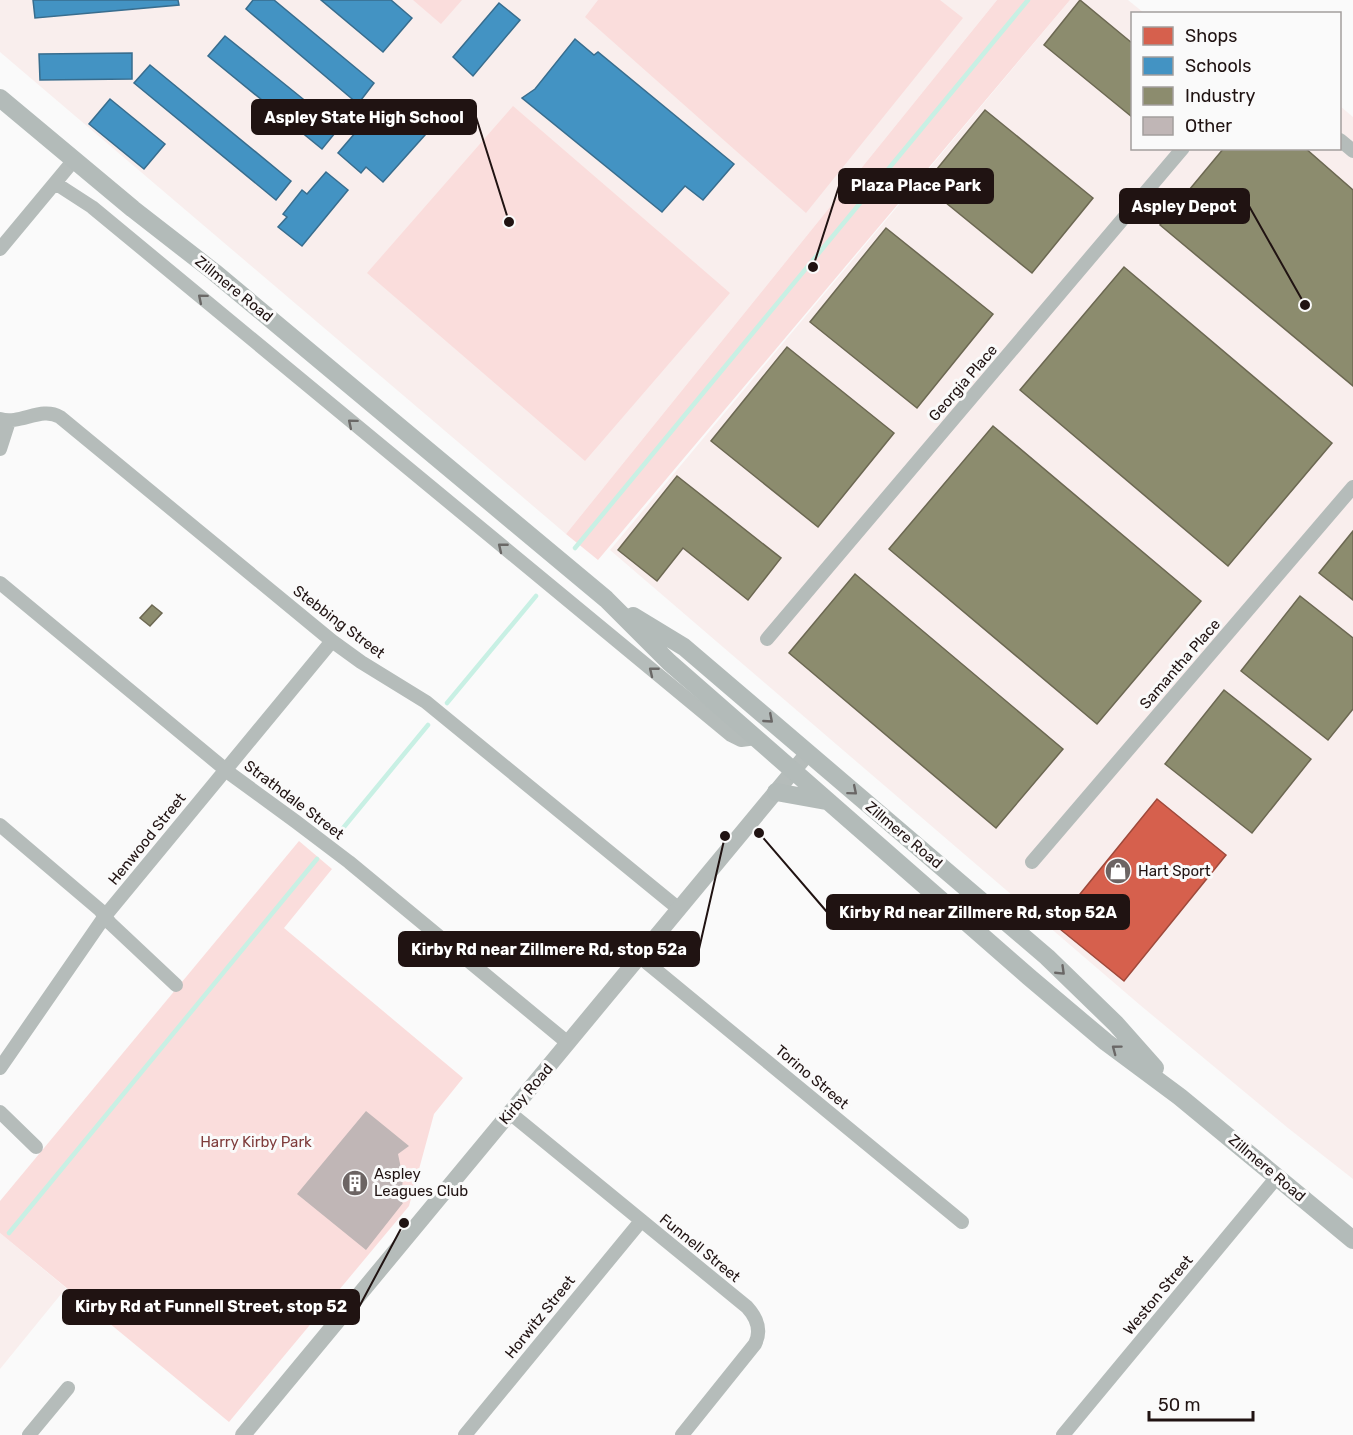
<svg xmlns="http://www.w3.org/2000/svg" width="1353" height="1435" viewBox="0 0 1353 1435" font-family="Rubik,sans-serif">
<rect width="100%" height="100%" fill="#fafafa"/>
<path fill="#f9eeed" d="M 0,0 L 997,0 L 566,534 L 0,52 Z
M 1070,0 L 1128,0 L 1144,13 L 1132,14 L 1132,148 L 1340,148 L 1340,106 L 1353,117 L 1353,1179 L 1288,1128 L 1140,1005 L 610,550 Z
M 0,1233 L 66,1288 L 0,1369 Z"/>
<path fill="#fadddc" d="M 413,0 L 462,0 L 441,24 Z
M 598,0 L 940,0 L 963,18 L 806,213 L 585,17 Z
M 997,0 L 1070,0 L 598,560 L 566,534 Z
M 513,106 L 730,293 L 585,461 L 367,273 Z
M 299,841 L 332,869 L 284,928 L 463,1078 L 434,1114 L 409,1206 L 229,1422 L 0,1233 L 0,1201 Z"/>
<path fill="#d6604d" stroke="#9f493b" stroke-width="1.5" d="M 1157,799 L 1226,855 L 1124,981 L 1055,925 Z"/>
<path fill="#4393c3" stroke="#386d8e" stroke-width="1.5" d="M 33,0 L 178,0 L 179,5 L 35,18 Z
M 253,0 L 274,0 L 374,83 L 358,104 L 246,9 Z
M 321,0 L 391,0 L 412,18 L 383,52 Z
M 499,3 L 520,20 L 473,76 L 453,57 Z
M 225,36 L 339,128 L 322,149 L 208,56 Z
M 575,39 L 594,55 L 598,52 L 734,164 L 703,200 L 685,186 L 662,212 L 522,98 L 535,89 Z
M 132,53 L 132,79 L 40,80 L 39,54 Z
M 150,65 L 291,181 L 276,200 L 134,83 Z
M 110,99 L 165,144 L 144,169 L 89,124 Z
M 388,103 L 425,135 L 383,182 L 366,167 L 361,173 L 338,153 L 373,112 L 377,115 Z
M 326,172 L 348,190 L 302,246 L 278,227 L 287,217 L 283,214 L 302,190 L 307,194 Z"/>
<path fill="#8c8c6e" stroke="#6c6852" stroke-width="1.5" d="M 1080,0 L 1132,43 L 1132,117 L 1044,45 Z
M 985,110 L 1093,198 L 1032,273 L 924,185 Z
M 1224,148 L 1305,148 L 1353,190 L 1353,386 L 1160,225 Z
M 886,228 L 993,314 L 917,408 L 810,322 Z
M 1124,267 L 1332,443 L 1228,566 L 1020,390 Z
M 787,347 L 894,433 L 818,527 L 711,441 Z
M 993,426 L 1201,601 L 1097,724 L 889,549 Z
M 677,476 L 781,558 L 748,600 L 683,548 L 657,581 L 618,550 Z
M 1353,531 L 1353,600 L 1319,573 Z
M 855,574 L 1063,749 L 996,828 L 789,653 Z
M 1300,596 L 1353,638 L 1353,709 L 1328,740 L 1241,671 Z
M 152,605 L 162,613 L 150,626 L 140,618 Z
M 1224,690 L 1311,759 L 1252,833 L 1165,764 Z"/>
<g fill="none" stroke-linecap="round" stroke-linejoin="round">
<path stroke="#c8f0e4" stroke-width="4.5" d="M 575,548 L 1028,0
M 447,703 L 536,596
M 339,833 L 428,725
M 9,1233 L 317,859"/>
</g>
<path fill="#c0b6b6" d="M 366,1111 L 409,1146 L 398,1154 L 403,1178 L 402,1188 L 397,1198 L 403,1203 L 366,1250 L 297,1194 Z"/>
<g fill="none" stroke-linecap="round" stroke-linejoin="round">
<path stroke="#b5bcba" stroke-width="14" d="M 1340,140 L 1353,151
M 55,183 L 92,207 L 731,735 L 741,740 L 756,738
M 0,249 L 74,160
M 0,419 C 21,425 41,406 60,417 L 332,641 L 361,662 L 426,702 L 679,909
M 0,449 L 9,421
M 0,583 L 232,775 L 295,821 L 349,862 L 568,1043
M 767,639 L 1183,148
M 0,825 L 100,910 L 110,923 L 176,985
M 1032,862 L 1353,487
M 640,957 L 962,1222
M 0,1068 L 105,916 L 332,641
M 0,1112 L 36,1147
M 510,1113 L 747,1307 C 757,1318 762,1330 755,1344 L 682,1435
M 29,1435 L 68,1388
M 465,1435 L 641,1221
M 1063,1435 L 1277,1177"/>
<path stroke="#b5bcba" stroke-width="16" d="M 243,1435 L 808,753"/>
<path stroke="#b3bbb9" stroke-width="18" d="M 0,98 L 133,209 L 214,272 L 606,599 L 669,662 L 1029,977 L 1106,1042 L 1180,1097 L 1353,1240
M 633,616 L 684,647 L 1047,957 L 1116,1024 L 1155,1068
M 776,792 L 826,801"/>
</g>
<defs><path id="oneway-chevron" d="M-2-3.5L2.5 0L-2 3.5" fill="none" stroke-width="1.6" stroke-linecap="round" stroke-linejoin="round" transform="scale(1.5)"/></defs>
<g stroke="#6a6866">
<use href="#oneway-chevron" transform="translate(202 298) rotate(-140)"/>
<use href="#oneway-chevron" transform="translate(352 423) rotate(-140)"/>
<use href="#oneway-chevron" transform="translate(502 547) rotate(-141)"/>
<use href="#oneway-chevron" transform="translate(653 671) rotate(-141)"/>
</g>
<g stroke="#6a6766">
<use href="#oneway-chevron" transform="translate(769 719) rotate(41)"/>
<use href="#oneway-chevron" transform="translate(853 791) rotate(40)"/>
<use href="#oneway-chevron" transform="translate(1061 971) rotate(44)"/>
<use href="#oneway-chevron" transform="translate(1116 1049) rotate(-143)"/>
</g>
<defs>
<symbol id="shop-disc" viewBox="-11 -11 22 22"><circle r="9.5" fill="#6c6463" stroke="#fafafa"/><path d="M-5-2.5h2.3a2.7 3.5 0 0 1 5.4 0H5L5.5 6h-11ZM-1.5-2.5h3a1.5 2.3 0 0 0-3 0Z" fill="#fff"/></symbol>
<symbol id="building-disc" viewBox="-11 -11 22 22"><circle r="9.5" fill="#6c6463" stroke="#fafafa"/><path d="M-4-6H4V6H1V3H-1V6H-4ZM-2.5-4.3h1.7v1.8h-1.7ZM.8-4.3h1.7v1.8H.8ZM-2.5-1h1.7V.8h-1.7ZM.8-1h1.7V.8H.8Z" fill="#fff"/></symbol>
</defs>
<g fill-rule="evenodd">
<use href="#shop-disc" x="1103" y="856" width="30" height="30"/>
<use href="#building-disc" x="340" y="1168" width="30" height="30"/>
</g>
<g text-anchor="middle" stroke-width="6" stroke-linejoin="round" paint-order="stroke">
<g font-size="15" fill="#201312" stroke="#fafafa">
<text transform="translate(234 289) rotate(39)" y="5">Zillmere Road</text>
<text transform="translate(963 383) rotate(-49)" y="5">Georgia Place</text>
<text transform="translate(339 622) rotate(37)" y="5">Stebbing Street</text>
<text transform="translate(1180 664) rotate(-49)" y="5">Samantha Place</text>
<text transform="translate(294 800) rotate(37)" y="5">Strathdale Street</text>
<text transform="translate(904 835) rotate(40)" y="5">Zillmere Road</text>
<text transform="translate(147 839) rotate(-51)" y="5">Henwood Street</text>
<text transform="translate(812 1077) rotate(40)" y="5">Torino Street</text>
<text transform="translate(526 1094) rotate(-50)" y="5">Kirby Road</text>
<text transform="translate(1267 1168) rotate(40)" y="5">Zillmere Road</text>
<text transform="translate(700 1248) rotate(39)" y="5">Funnell Street</text>
<text transform="translate(1158 1295) rotate(-50)" y="5">Weston Street</text>
<text transform="translate(540 1317) rotate(-51)" y="5">Horwitz Street</text>
</g>
<g font-size="15" fill="#201312" stroke="#fafafa" text-anchor="start">
<text x="1138" y="876">Hart Sport</text>
<text x="374" y="1179">Aspley<tspan x="374" dy="17">Leagues Club</tspan></text>
</g>
<g font-size="15" fill="#7f3c3b" stroke="#fafafa">
<text x="256" y="1147">Harry Kirby Park</text>
</g>
</g>
<path fill="none" stroke="#201312" stroke-width="2" d="M509 222L476 117M813 267L839 186M1305 305L1249 206M759 833L827 912M725 836L699 949M404 1223L359 1307"/>
<g fill="#201312" stroke="#fafafa" stroke-width="2">
<circle cx="509" cy="222" r="6"/>
<circle cx="813" cy="267" r="6"/>
<circle cx="1305" cy="305" r="6"/>
<circle cx="759" cy="833" r="6"/>
<circle cx="725" cy="836" r="6"/>
<circle cx="404" cy="1223" r="6"/>
</g>
<g fill="#201312" stroke="#201312" stroke-width="2">
<rect x="252" y="100" width="224" height="34" rx="6"/>
<rect x="839" y="169" width="154" height="34" rx="6"/>
<rect x="1120" y="189" width="129" height="34" rx="6"/>
<rect x="827" y="895" width="302" height="34" rx="6"/>
<rect x="399" y="932" width="300" height="34" rx="6"/>
<rect x="63" y="1290" width="296" height="34" rx="6"/>
</g>
<g font-size="16" text-anchor="middle" font-weight="bold" fill="#fff">
<text x="364" y="123">Aspley State High School</text>
<text x="916" y="191">Plaza Place Park</text>
<text x="1184" y="212">Aspley Depot</text>
<text x="978" y="918">Kirby Rd near Zillmere Rd, stop 52A</text>
<text x="549" y="955">Kirby Rd near Zillmere Rd, stop 52a</text>
<text x="211" y="1312">Kirby Rd at Funnell Street, stop 52</text>
</g>
<rect x="1131" y="12" width="210" height="138" fill="#fafafa" stroke="#a39e9d" stroke-width="1.5"/>
<rect x="1143" y="27" width="30" height="18" fill="#d6604d" stroke="#a39e9d" stroke-width="1.5"/>
<text x="1185" y="42" font-size="18" fill="#201312">Shops</text>
<rect x="1143" y="57" width="30" height="18" fill="#4393c3" stroke="#a39e9d" stroke-width="1.5"/>
<text x="1185" y="72" font-size="18" fill="#201312">Schools</text>
<rect x="1143" y="87" width="30" height="18" fill="#8c8c6e" stroke="#a39e9d" stroke-width="1.5"/>
<text x="1185" y="102" font-size="18" fill="#201312">Industry</text>
<rect x="1143" y="117" width="30" height="18" fill="#c0b6b6" stroke="#a39e9d" stroke-width="1.5"/>
<text x="1185" y="132" font-size="18" fill="#201312">Other</text>
<path d="M1149 1411v9h104v-9" fill="none" stroke="#201312" stroke-width="3"/>
<text x="1158" y="1411" font-size="18" fill="#201312" stroke="#fafafa" stroke-width="4.5" paint-order="stroke">50 m</text>
</svg>
